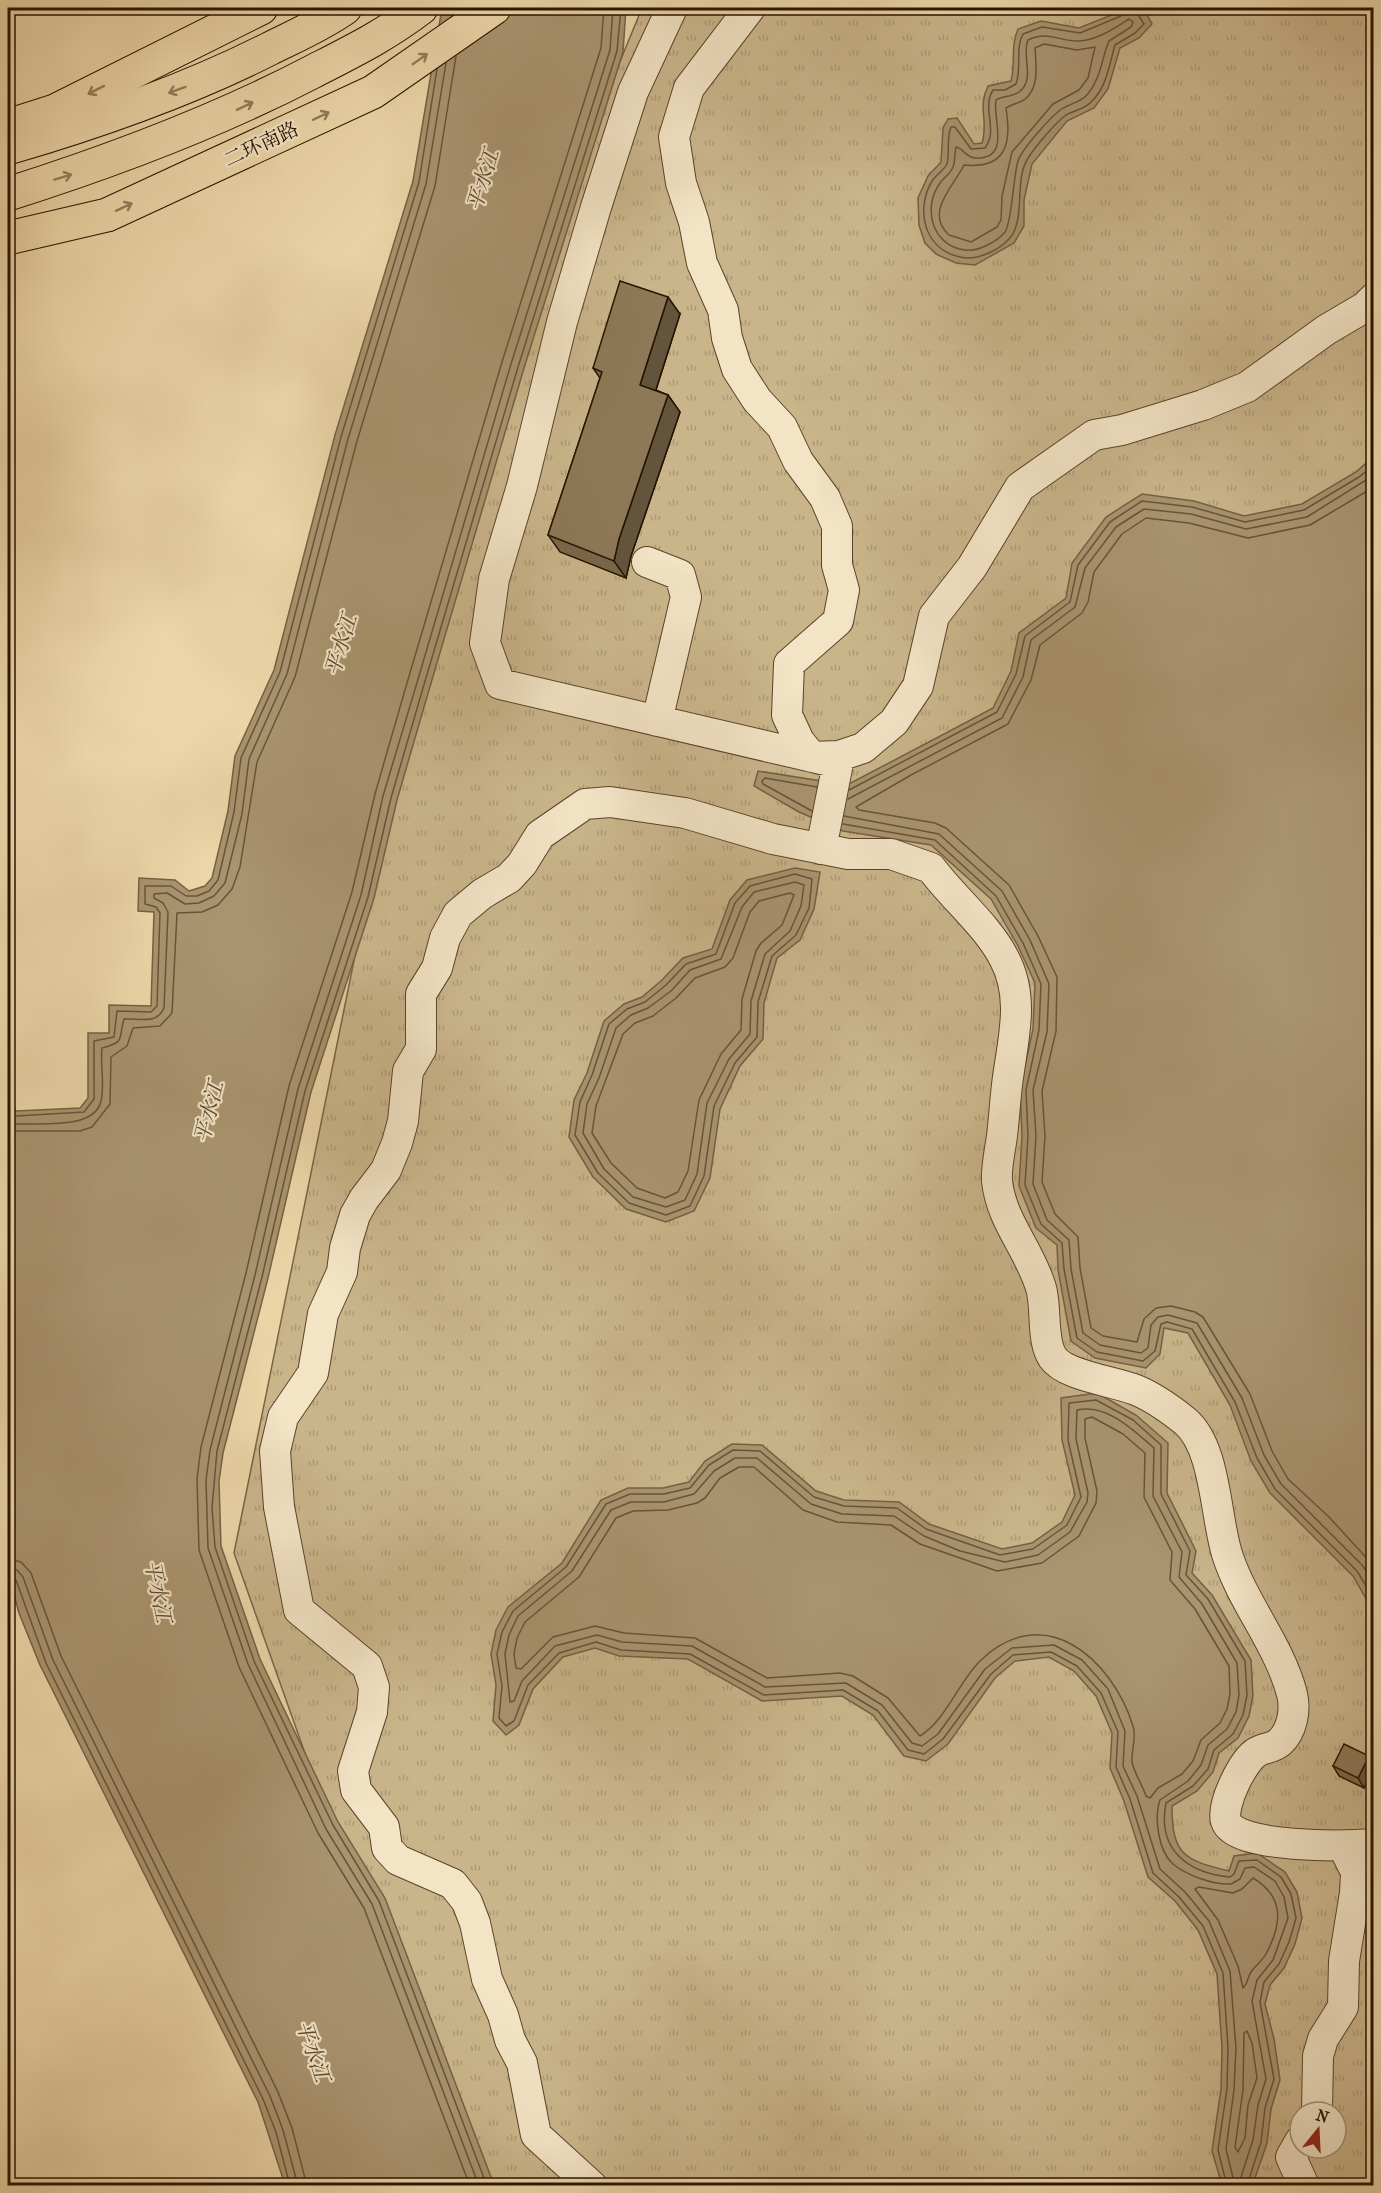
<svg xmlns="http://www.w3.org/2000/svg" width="1381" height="2193" viewBox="0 0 1381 2193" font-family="'IM FELL French Canon','Noto Serif SC',serif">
<defs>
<pattern id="grass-tufts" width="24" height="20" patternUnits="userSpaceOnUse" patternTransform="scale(1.5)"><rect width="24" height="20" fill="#cab58b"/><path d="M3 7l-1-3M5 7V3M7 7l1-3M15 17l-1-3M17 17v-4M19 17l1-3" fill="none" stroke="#ad9b76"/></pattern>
</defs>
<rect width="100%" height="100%" fill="#ecd6a8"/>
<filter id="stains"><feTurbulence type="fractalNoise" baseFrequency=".00333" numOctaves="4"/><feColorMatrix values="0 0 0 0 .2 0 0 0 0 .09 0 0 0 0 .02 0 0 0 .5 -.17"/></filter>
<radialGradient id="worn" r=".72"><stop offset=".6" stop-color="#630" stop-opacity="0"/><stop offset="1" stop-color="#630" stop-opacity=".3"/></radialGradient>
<path fill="url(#grass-tufts)" stroke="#786446" stroke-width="1.5" fill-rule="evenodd" d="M 642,8 L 1373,8 L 1373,2185 L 458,2185 L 234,1553 L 411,679 L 532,276 ZM 1300,2112 L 1336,2112 L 1336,2148 L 1300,2148 Z"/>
<path fill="#a9946f" stroke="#756043" stroke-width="1.5" d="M 442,8 L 626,8 L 623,52 L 524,368 L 429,690 L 397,800 L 374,898 L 311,1092 L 268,1278 L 223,1453 L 219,1481 L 221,1546 L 260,1659 L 338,1822 L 385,1898 L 494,2185 L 285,2185 L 258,2102 L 40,1665 L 19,1613 L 8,1572 L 8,1101 L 16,1111 L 80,1108 L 88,1098 L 88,1033 L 109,1033 L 109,1005 L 151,1006 L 154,912 L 138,911 L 139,878 L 175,880 L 189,891 L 205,886 L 212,878 L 228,811 L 235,756 L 274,670 L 335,435 L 413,181 Z
M 1129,8 L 1146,13 L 1152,24 L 1139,38 L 1120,48 L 1108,89 L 1094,108 L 1067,121 L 1032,164 L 1024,200 L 1024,226 L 1014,243 L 975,265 L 956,263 L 936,254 L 925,243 L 919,225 L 918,198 L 928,176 L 941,162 L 943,128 L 948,119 L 957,118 L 974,144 L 982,143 C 989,121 977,108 988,86 L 1011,81 C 1016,63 1010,47 1018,29 L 1041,21 L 1079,28 Z
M 1373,457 L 1373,1611 L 1353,1576 L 1270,1493 L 1251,1461 L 1230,1405 L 1188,1333 L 1164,1328 L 1160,1354 L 1146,1368 L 1095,1358 L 1071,1341 L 1058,1270 L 1057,1245 L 1036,1228 L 1019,1186 L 1022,1136 L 1020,1089 L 1033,1029 L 1035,983 L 1018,946 L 991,899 L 931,845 L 843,831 L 799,812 L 754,786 L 758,771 L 847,785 L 965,723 L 993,708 L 1011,671 L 1019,633 L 1066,598 L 1072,563 L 1106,517 L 1142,494 L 1194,501 L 1244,516 L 1302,504 L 1356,472 Z
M 795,868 L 820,872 L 814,909 L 800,940 L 777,958 L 764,1003 L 763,1039 L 740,1066 L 720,1109 L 710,1178 L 694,1211 L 666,1222 L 626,1209 L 593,1177 L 569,1137 L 574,1100 L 587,1073 L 604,1021 L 624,1004 L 642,997 L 662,980 L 683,958 L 712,949 L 730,900 L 747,880 Z
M 1097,1393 L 1136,1415 L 1168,1443 L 1167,1493 L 1196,1551 L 1192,1573 L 1212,1595 L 1251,1660 L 1253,1696 L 1249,1716 L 1238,1738 L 1219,1753 L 1213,1772 L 1197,1791 L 1172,1806 C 1172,1855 1184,1860 1229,1871 L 1234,1856 L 1257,1853 L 1285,1872 L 1297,1892 L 1302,1918 L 1295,1944 L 1284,1968 L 1270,1985 L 1265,2004 L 1274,2039 L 1280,2080 L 1271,2109 L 1267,2143 L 1254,2181 L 1256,2185 L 1222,2185 L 1212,2151 L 1221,2089 L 1222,2048 L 1217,1974 L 1198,1930 L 1175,1901 L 1148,1877 L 1124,1801 L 1110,1768 L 1112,1733 L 1096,1696 L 1074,1671 L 1049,1657 L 1015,1661 L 995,1678 L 948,1744 L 926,1761 L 904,1756 L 873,1715 L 842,1696 L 762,1701 L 688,1659 L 619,1656 L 595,1648 L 563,1657 L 533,1689 L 519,1725 L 506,1735 L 493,1721 L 496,1685 L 491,1654 L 496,1630 L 508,1607 L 562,1563 L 601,1500 L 628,1488 L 663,1488 L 689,1482 L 705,1461 L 732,1444 L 762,1445 L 816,1491 L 844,1500 L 899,1502 L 929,1524 L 1002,1549 L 1032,1543 L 1062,1522 L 1075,1495 L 1062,1440 L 1061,1398 Z"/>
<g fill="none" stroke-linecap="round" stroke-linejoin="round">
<path stroke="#685438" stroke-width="1.5" d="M 1125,8 L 1121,16 L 1080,33 L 1042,27 L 1023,34 C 1015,49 1022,67 1016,84 L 1005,90 L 993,90 C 981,109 999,129 985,148 L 971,149 L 955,127 L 951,127 C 946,139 950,152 947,164 C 944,170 936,175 932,181 C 915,210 924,249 960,257 C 976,261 998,251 1009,239 C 1026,221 1014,182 1027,160 C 1033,149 1056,122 1066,115 C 1073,111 1084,109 1090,103 C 1107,88 1109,65 1115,45 L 1135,33 L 1144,24 L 1134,8
M 1129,19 L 1133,22 L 1131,27 L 1109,41 C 1101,60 1101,79 1087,95 C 1080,103 1067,104 1059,111 C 1049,119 1022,149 1018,161 C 1013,178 1012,222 1005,232 C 997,242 977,252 965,250 C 932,246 922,208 940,183 C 943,178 949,175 952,169 C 956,163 954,154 956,147 C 963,148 966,158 976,158 C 1012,159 992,117 996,100 C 1002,96 1012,97 1019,92 C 1036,80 1021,55 1028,40 C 1048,30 1060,42 1080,41 C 1097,40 1115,28 1129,19 Z
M 1044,44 L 1077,50 L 1095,47 L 1088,78 L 1079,90 L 1053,104 L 1012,152 L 1002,196 L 1001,220 L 997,227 L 971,242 L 949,235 C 924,212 954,186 964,165 C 1006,169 1012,144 1006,108 C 1011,105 1018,103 1024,100 C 1040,88 1036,65 1035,48 Z
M 1374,487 L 1310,525 L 1248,538 L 1189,523 L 1146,518 L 1122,534 L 1094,572 L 1088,602 L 1082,613 L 1040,645 L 1031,680 L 1008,724 L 911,775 L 856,807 L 859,810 L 935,823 L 946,828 L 1009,885 L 1038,936 L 1057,977 L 1056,1031 L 1042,1091 L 1045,1136 L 1042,1182 L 1055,1214 L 1078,1237 L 1080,1268 L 1091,1328 L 1103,1336 L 1137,1342 L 1144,1319 L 1156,1308 L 1171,1306 L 1195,1312 L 1203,1317 L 1250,1394 L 1272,1451 L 1288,1479 L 1328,1516 L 1374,1566
M 849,790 L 997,712 L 1016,674 L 1025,636 L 1070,602 L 1078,565 L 1110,522 L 1142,501 L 1192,507 L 1245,522 L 1304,510 L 1359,477 L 1374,465
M 848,799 L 1002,718 L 1023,677 L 1031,640 L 1075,607 L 1085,568 L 1116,527 L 1144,509 L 1191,514 L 1246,529 L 1307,517 L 1374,475
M 812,811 L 763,784 L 762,781 L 765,778 L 817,787
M 844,816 L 939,834 L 1002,891 L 1030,940 L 1049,984 L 1047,1032 L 1033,1090 L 1036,1136 L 1033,1184 L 1047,1220 L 1069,1240 L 1071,1269 L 1083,1333 L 1100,1345 L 1141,1353 L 1148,1348 L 1151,1325 L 1158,1317 L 1168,1315 L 1197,1323 L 1242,1398 L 1264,1455 L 1281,1484 L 1363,1566 L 1374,1584
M 843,824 L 935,840 L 996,896 L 1023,943 L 1041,984 L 1039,1030 L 1026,1090 L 1028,1136 L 1025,1185 L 1041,1224 L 1062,1243 L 1064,1269 L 1077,1338 L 1097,1352 L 1143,1361 L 1155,1351 L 1161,1324 L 1167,1322 L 1192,1329 L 1235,1402 L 1257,1458 L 1275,1489 L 1357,1571 L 1374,1599
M 795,874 L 812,879 L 809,908 L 796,935 L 772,956 L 758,1002 L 757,1037 L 735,1063 L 714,1106 L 704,1176 L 690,1206 L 666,1215 L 629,1203 L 598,1173 L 575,1135 L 580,1102 L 592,1075 L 609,1024 L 627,1009 L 645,1002 L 666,985 L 686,964 L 716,954 L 735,903 L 750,886 Z
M 795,882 L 804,885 L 801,906 L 790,931 L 765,954 L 751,1001 L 750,1034 L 729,1059 L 707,1103 L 697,1174 L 685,1200 L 666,1207 L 633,1197 L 604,1169 L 583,1133 L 587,1104 L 599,1078 L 616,1028 L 631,1015 L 648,1008 L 671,991 L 690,970 L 721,959 L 742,907 L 754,892 Z
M 790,893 L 794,895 L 782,925 L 761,943 L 756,951 L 742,999 L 741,1030 L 721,1054 L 699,1100 L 688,1171 L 678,1192 L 665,1198 L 637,1188 L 611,1163 L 592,1133 L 596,1106 L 623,1034 L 635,1023 L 653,1016 L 676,998 L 695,978 L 725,967 L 733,958 L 750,912 L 759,901 Z
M 8,1110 L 16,1116 L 84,1112 L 94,1099 L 94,1041 L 114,1037 L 117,1011 L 151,1012 L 157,1006 L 160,913 L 156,907 L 145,904 L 145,886 L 171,886 L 186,896 L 197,896 L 209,891 L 218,880 L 234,812 L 241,758 L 280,672 L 341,437 L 419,182 L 437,69
M 8,1121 L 16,1124 C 39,1123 95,1130 101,1101 C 105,1084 100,1065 102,1048 C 126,1042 118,1039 124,1019 C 139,1018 157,1025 164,1008 L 168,912 L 163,903 L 154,898 L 154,894 L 167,893 L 185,904 L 199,903 L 214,896 L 225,883 L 242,814 L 249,759 L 287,674 L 348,439 L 426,184 L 446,63
M 8,1131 L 80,1131 L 92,1127 L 110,1104 L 111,1057 L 127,1046 L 133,1028 L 160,1026 L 172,1013 L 177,913 L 202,912 L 218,905 L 232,889 L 240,867 L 257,762 L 295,677 L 357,441 L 435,186 L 456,56
M 1092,1417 L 1123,1434 L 1145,1453 L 1144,1497 L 1172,1552 L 1170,1580 L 1195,1609 L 1229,1666 L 1230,1694 L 1227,1709 L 1220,1723 L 1201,1740 L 1193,1761 L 1182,1774 L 1158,1788 L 1150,1798 L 1146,1796 C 1143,1786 1134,1773 1132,1762 C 1131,1750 1137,1738 1133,1726 C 1112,1658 1043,1599 980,1661 C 958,1683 946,1720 920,1736 L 888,1698 L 853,1676 L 840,1673 L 767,1678 L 695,1638 L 624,1633 L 595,1626 L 553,1637 L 521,1669 L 516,1668 L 514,1654 L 517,1638 L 525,1622 L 579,1577 L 616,1518 L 633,1511 L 668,1510 L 697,1503 L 705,1498 L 720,1478 L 739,1467 L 754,1467 L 803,1510 L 837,1522 L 891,1525 L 920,1544 L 997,1571 L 1042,1563 L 1079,1536 L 1096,1503 L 1097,1491 L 1085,1438 L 1085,1419 Z
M 8,1559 L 21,1562 L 31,1573 L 61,1656 L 278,2092 L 292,2128 L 307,2186
M 8,1568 L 17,1570 L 23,1577 L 53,1660 L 270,2096 L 283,2130 L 298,2186
M 8,1576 L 16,1580 L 46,1663 L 263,2099 L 276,2132 L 290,2186
M 1253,1878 C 1285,1897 1282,1924 1266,1954 C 1262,1961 1255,1966 1251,1972 C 1247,1978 1248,1984 1243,1988 L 1238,1966 L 1218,1920 L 1195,1889 L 1199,1887 L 1233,1893 L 1242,1889 Z
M 1247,2031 L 1252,2043 L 1257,2078 L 1248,2105 L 1245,2138 L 1238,2152 L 1235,2147 L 1243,2090 L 1244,2033 Z
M 470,2186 L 364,1908 L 318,1833 L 239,1667 L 199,1550 L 197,1479 L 201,1447 L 246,1273 L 289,1086 L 352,892 L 375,794 L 407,683 L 502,362 L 601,48 L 604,8
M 479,2186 L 372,1904 L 326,1829 L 248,1664 L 208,1548 L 206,1480 L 210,1450 L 255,1275 L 298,1089 L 361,895 L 383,796 L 416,686 L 511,364 L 610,50 L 613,8
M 487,2186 L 379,1901 L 333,1825 L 254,1661 L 215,1547 L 212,1508 L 217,1451 L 262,1277 L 305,1091 L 368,897 L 391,798 L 423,688 L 518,367 L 617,51 L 621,8
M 1227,2186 L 1218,2150 L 1227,2089 L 1228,2048 L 1223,1973 L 1203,1926 L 1179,1897 L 1153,1873 L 1130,1799 L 1116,1767 L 1118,1732 L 1101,1693 L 1077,1666 L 1051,1652 L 1013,1655 L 991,1674 L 943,1739 L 924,1754 L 908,1750 L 878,1711 L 843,1690 L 764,1695 L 690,1654 L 621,1650 L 596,1642 L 559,1653 L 528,1685 L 514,1721 L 506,1726 L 499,1718 L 502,1686 L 497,1654 L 502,1632 L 513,1611 L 566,1567 L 606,1504 L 630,1494 L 664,1494 L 690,1488 L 709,1465 L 733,1450 L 760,1451 L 814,1497 L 844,1506 L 897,1508 L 926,1529 L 1000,1555 L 1033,1549 L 1067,1525 L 1081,1497 L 1068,1440 L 1069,1403 L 1096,1400 L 1133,1420 L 1161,1445 L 1161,1494 L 1190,1551 L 1186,1575 L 1208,1599 L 1245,1661 L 1247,1695 L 1243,1715 L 1233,1734 L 1214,1750 L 1208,1769 L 1193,1786 L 1166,1803 C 1157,1849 1187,1873 1230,1877 L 1234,1874 L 1239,1861 L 1257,1860 L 1281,1877 L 1291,1894 L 1296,1918 L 1289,1942 L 1279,1964 L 1264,1982 L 1260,2002 L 1274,2079 L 1265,2108 L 1261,2142 L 1249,2179 L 1249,2186
M 1235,2186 L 1226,2149 L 1234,2090 L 1236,2048 L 1230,1971 L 1209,1921 L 1185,1892 L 1160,1869 L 1137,1796 L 1123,1766 L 1125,1731 L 1108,1689 L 1082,1660 L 1054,1645 L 1012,1648 L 985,1669 L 938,1734 L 922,1746 L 912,1743 L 882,1705 L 846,1683 L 765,1687 L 692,1646 L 622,1642 L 597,1635 L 555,1646 L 522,1681 L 514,1701 L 510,1702 L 505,1654 L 509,1635 L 518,1616 L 572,1571 L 611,1510 L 631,1502 L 664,1502 L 694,1494 L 714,1471 L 735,1458 L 757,1458 L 811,1504 L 842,1514 L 894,1516 L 924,1536 L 960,1551 L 1005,1562 L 1038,1555 L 1070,1532 L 1087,1502 L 1088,1493 L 1076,1439 L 1077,1410 C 1107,1404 1132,1429 1154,1448 L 1153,1496 L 1182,1552 L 1179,1577 L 1202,1604 L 1237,1663 L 1239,1695 L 1236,1712 L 1227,1729 L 1208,1745 L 1201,1765 L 1188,1781 L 1160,1800 C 1154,1817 1158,1851 1173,1864 C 1186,1875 1213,1885 1231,1884 L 1240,1879 L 1245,1868 L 1254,1867 L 1275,1881 L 1284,1897 L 1288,1918 L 1273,1960 L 1257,1980 L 1252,2001 L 1266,2079 L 1258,2105 L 1253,2140 L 1241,2177 L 1242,2186"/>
<defs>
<path id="minor" d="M 672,8 L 633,92 L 596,207 L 562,322 L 522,486 L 494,579 L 485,643 L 500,684 L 838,763 L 821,849
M 750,8 L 689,88 L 674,137 L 681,183 L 694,222 L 702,263 L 723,310 L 727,338 L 737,369 L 757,400 L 782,427 L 798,461 L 825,498 L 837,526 L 837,565 L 844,590 L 838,621 L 789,664 L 787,715 L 799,741 L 812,757 L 839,756 L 863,748 L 894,722 L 918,686 L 934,616 L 972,567 L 1020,487 L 1094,435 L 1122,430 L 1203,405 L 1247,387 L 1326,330 L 1365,307 L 1374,298
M 647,562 L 680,575 L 686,597 L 657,721
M 1317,2112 L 1318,2056 L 1323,2039 L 1343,2007 L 1344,1961 L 1355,1893 L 1356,1872 L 1343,1846
M 1300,2141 L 1291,2157 L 1304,2186
M 592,2186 L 536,2135 L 522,2063 L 510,2040 L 503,2015 L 487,1979 L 475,1923 L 467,1902 L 453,1884 L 398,1860 L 387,1848 L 384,1827 L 356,1790 L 353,1771 L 372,1712 L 374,1687 L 367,1666 L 299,1610 L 279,1507 L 275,1451 L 283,1417 L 313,1373 L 323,1314 L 342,1272 L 345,1248 L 355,1215 L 364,1199 L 386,1170 L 397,1143 L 403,1121 L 408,1071 L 421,1049 L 421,994 L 437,968 L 445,938 L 458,914 L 482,894 L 509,878 L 522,864 L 540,835 L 585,804 L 610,802 L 685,813 L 773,839 L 848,854 L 891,854 L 931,868 C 954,899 987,925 1004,958 C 1026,999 1012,1042 1007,1085 C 1005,1102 1004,1119 1002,1136 C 1000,1151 996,1167 997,1181 C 1001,1221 1030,1250 1041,1288 C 1047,1307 1041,1341 1053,1358 C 1066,1376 1113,1381 1136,1390 C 1153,1397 1170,1409 1185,1421 C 1216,1447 1215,1515 1227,1554 C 1243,1604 1279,1644 1292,1694 C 1296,1710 1292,1731 1280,1742 C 1274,1748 1263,1748 1257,1752 C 1243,1760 1221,1805 1226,1821 C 1235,1849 1347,1846 1374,1844"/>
<path id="major" d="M 8,126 L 55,111 L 261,8
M 8,238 L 107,215 L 373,92 L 494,8"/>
<path id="highway" d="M 8,148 C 97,122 186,91 269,49 C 295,36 321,25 345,8
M 8,194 C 112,161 214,123 312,72 C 351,52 386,35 421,8"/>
</defs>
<use href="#minor" stroke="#58442a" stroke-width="32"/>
<use href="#major" stroke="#261300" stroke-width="35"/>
<use href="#highway" stroke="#261300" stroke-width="35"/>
<use href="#minor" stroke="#f3e4c6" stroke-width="30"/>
<use href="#major" stroke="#ecd6a8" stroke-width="33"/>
<use href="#highway" stroke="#ecd6a8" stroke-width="33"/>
</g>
<path fill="#79674b" stroke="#261300" stroke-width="1.5" d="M 680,314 L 656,390 L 668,395 L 680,412 L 631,556 L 626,578 L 560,552 L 548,535 L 600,378 L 593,368 Z
M 1369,1756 L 1374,1763 L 1374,1769 L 1364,1788 L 1339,1776 L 1333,1766 Z"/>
<path fill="#63543d" stroke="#261300" stroke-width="1.5" d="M 668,297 L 680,314 L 652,402 L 640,385 Z
M 668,395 L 680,412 L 631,556 L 626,578 L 614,561 L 619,539 Z
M 1369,1756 L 1374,1763 L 1374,1769 L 1364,1788 L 1358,1778 Z"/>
<path fill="#8d7857" stroke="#261300" stroke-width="1.5" d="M 620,281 L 668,297 L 640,385 L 668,395 L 619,539 L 614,561 L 548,535 L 602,372 L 593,368 Z
M 1344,1744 L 1369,1756 L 1358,1778 L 1333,1766 Z"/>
<defs><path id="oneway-shaft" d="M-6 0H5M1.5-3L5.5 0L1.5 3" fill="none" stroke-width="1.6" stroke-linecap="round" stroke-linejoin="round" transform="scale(1.5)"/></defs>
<g stroke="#937e5c">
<use href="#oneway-shaft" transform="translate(420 59) rotate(-35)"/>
<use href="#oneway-shaft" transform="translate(96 90) rotate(153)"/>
<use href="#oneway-shaft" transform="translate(177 90) rotate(160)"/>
<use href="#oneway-shaft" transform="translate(245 106) rotate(-26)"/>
<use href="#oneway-shaft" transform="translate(321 116) rotate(-25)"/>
<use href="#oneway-shaft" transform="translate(63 177) rotate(-17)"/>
<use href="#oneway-shaft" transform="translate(124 207) rotate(-25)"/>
</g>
<g text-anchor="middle" stroke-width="4.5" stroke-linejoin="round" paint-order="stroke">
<g font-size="20" fill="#261300" stroke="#f3e4c6">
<text transform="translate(261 144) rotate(-25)" y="7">二环南路</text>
</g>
<g font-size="21" font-style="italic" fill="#5a472c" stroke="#f3e4c6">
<text transform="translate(483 180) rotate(-73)" y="7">平水江</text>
<text transform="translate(341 645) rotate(-73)" y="7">平水江</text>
<text transform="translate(209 1112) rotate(-76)" y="7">平水江</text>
<text transform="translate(158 1591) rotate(79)" y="7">平水江</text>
<text transform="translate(313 2051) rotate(71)" y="7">平水江</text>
</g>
</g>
<rect width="1381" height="2193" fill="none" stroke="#ecd6a8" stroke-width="30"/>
<rect x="9" y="9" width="1363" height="2175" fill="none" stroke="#261300" stroke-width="3"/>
<rect x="15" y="15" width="1351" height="2163" fill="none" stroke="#261300" stroke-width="1.5"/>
<g transform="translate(1318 2130) rotate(18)"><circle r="28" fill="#f3e4c6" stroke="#a19077" stroke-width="1.5"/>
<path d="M0-4.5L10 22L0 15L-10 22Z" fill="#8f2418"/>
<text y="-9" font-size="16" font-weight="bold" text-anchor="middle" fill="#261300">N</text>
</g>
<rect width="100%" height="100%" filter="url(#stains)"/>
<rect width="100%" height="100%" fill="url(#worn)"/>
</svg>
